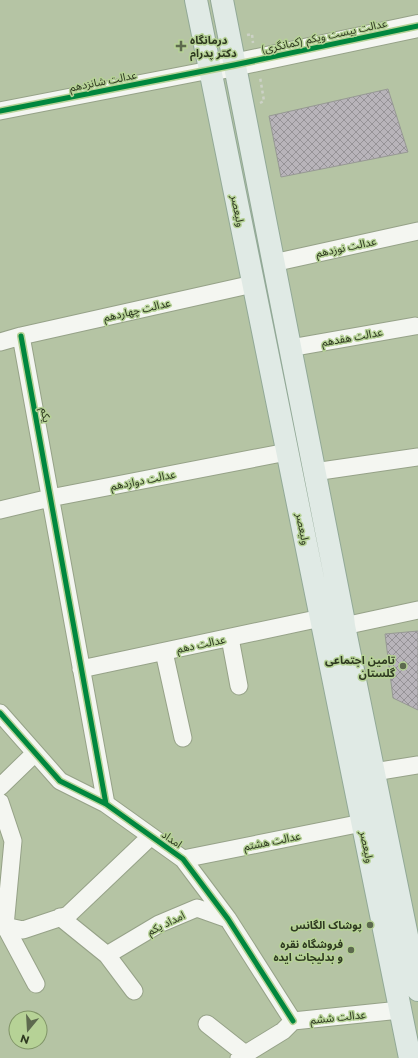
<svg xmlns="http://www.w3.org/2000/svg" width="418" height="1058" viewBox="0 0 418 1058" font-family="Montserrat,'Noto Sans Arabic',sans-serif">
<defs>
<pattern id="building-cross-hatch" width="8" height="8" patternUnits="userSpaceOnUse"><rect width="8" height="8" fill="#b8b4ba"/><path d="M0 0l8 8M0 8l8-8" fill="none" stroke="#969397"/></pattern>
</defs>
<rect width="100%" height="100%" fill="#b5c4a4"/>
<path fill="url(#building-cross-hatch)" stroke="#979994" d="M 388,89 L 408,152 L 281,177 L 269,116 Z
M 418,631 L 418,710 L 393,698 L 385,634 Z"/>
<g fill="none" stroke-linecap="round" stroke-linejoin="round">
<defs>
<path id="street" d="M 0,111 L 210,70
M 273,263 L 418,231
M 21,336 L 106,804
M 0,342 L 21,336 L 253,284
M 290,348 L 415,326
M 314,472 L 418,457
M 0,510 L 50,498 L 287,452
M 344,626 L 418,610
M 230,638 L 239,686
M 164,652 L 183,738
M 81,669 L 321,618
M 0,713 L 60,781 L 106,804 L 183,859 L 228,919 L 293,1021
M 374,772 L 418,765
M 0,787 L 35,753
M 0,802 L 13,841 L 5,926 L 36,984
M 183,859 L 362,823
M 60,917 L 107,955 L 134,991
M 0,925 L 23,930 L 68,915 L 151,836
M 107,955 L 159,924 L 197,908 L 228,919
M 207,1024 L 245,1054
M 239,1058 L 283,1031 L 293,1021 L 400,1010"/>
<path id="secondary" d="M 210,70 L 418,26"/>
<path id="primary" d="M 196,0 L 410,1058
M 222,0 L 343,617 L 344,626 L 418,990"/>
</defs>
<use href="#street" stroke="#96a288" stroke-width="19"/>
<use href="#secondary" stroke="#96a288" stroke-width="24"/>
<use href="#primary" stroke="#92a997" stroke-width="24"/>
<path stroke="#ccd1c6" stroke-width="2.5" stroke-dasharray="3 3" stroke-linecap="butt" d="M 247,35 L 252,34 L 253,43
M 260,103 L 264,101 L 260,77"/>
<use href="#street" stroke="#f4f6f1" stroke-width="17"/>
<use href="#secondary" stroke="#f4f6f1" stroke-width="22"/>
<use href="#primary" stroke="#e0eae5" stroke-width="22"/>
<defs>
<path id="cycleway" d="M 0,111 L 234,65 L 418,26
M 21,336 L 106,804
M 0,713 L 60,781 L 106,804 L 183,859 L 228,919 L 293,1021"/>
</defs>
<use href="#cycleway" stroke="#b6d296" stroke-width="8"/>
<use href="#cycleway" stroke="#00873e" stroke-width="5"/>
</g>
<g fill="#5d6a4e" stroke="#b6d296" stroke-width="1.5">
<path d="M179 40h4v4h4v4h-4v4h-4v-4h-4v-4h4z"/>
<circle cx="403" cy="666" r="4"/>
<circle cx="370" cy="925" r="4"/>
<circle cx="351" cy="950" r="4"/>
</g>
<g text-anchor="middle" stroke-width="3" stroke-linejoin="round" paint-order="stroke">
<g font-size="11" fill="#2e3920" stroke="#b6d296">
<text transform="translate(324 36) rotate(-12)" y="4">عدالت بیست ویکم (کمانگری)</text>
<text transform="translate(103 81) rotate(-11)" y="4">عدالت شانزدهم</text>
<text transform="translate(238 211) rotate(79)" y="4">ولیعصر</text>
<text transform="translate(346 247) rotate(-12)" y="4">عدالت نوزدهم</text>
<text transform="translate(137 310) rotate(-13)" y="4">عدالت چهاردهم</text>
<text transform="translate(352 337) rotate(-10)" y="4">عدالت هفدهم</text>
<text transform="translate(46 415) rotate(80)" y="4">یکم</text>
<text transform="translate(143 480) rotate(-11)" y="4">عدالت دوازدهم</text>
<text transform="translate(303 529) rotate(79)" y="4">ولیعصر</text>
<text transform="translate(201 644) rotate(-12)" y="4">عدالت دهم</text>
<text transform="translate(172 839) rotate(35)" y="4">امداد</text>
<text transform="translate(272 841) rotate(-11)" y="4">عدالت هشتم</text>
<text transform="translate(367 847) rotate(79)" y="4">ولیعصر</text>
<text transform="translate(166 923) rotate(-26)" y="4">امداد یکم</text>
<text transform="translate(338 1017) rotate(-6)" y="4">عدالت ششم</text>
</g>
<g font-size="11" font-weight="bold" fill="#2e3920" stroke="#b6d296" text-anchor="end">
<text x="190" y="44" text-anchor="start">درمانگاه<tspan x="190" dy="13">دکتر پدرام</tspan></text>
<text x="395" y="664">تامین اجتماعی<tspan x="395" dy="13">گلستان</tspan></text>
<text x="362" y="929">پوشاک الگانس</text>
<text x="343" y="948">فروشگاه نقره<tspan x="343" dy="13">و بدلیجات ایده</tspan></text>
</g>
</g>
<g transform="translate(28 1030) rotate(198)"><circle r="19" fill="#b6d296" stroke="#809567"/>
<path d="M0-3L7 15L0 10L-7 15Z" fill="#5d6a4e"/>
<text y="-6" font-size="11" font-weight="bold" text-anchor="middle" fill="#2e3920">N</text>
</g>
</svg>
